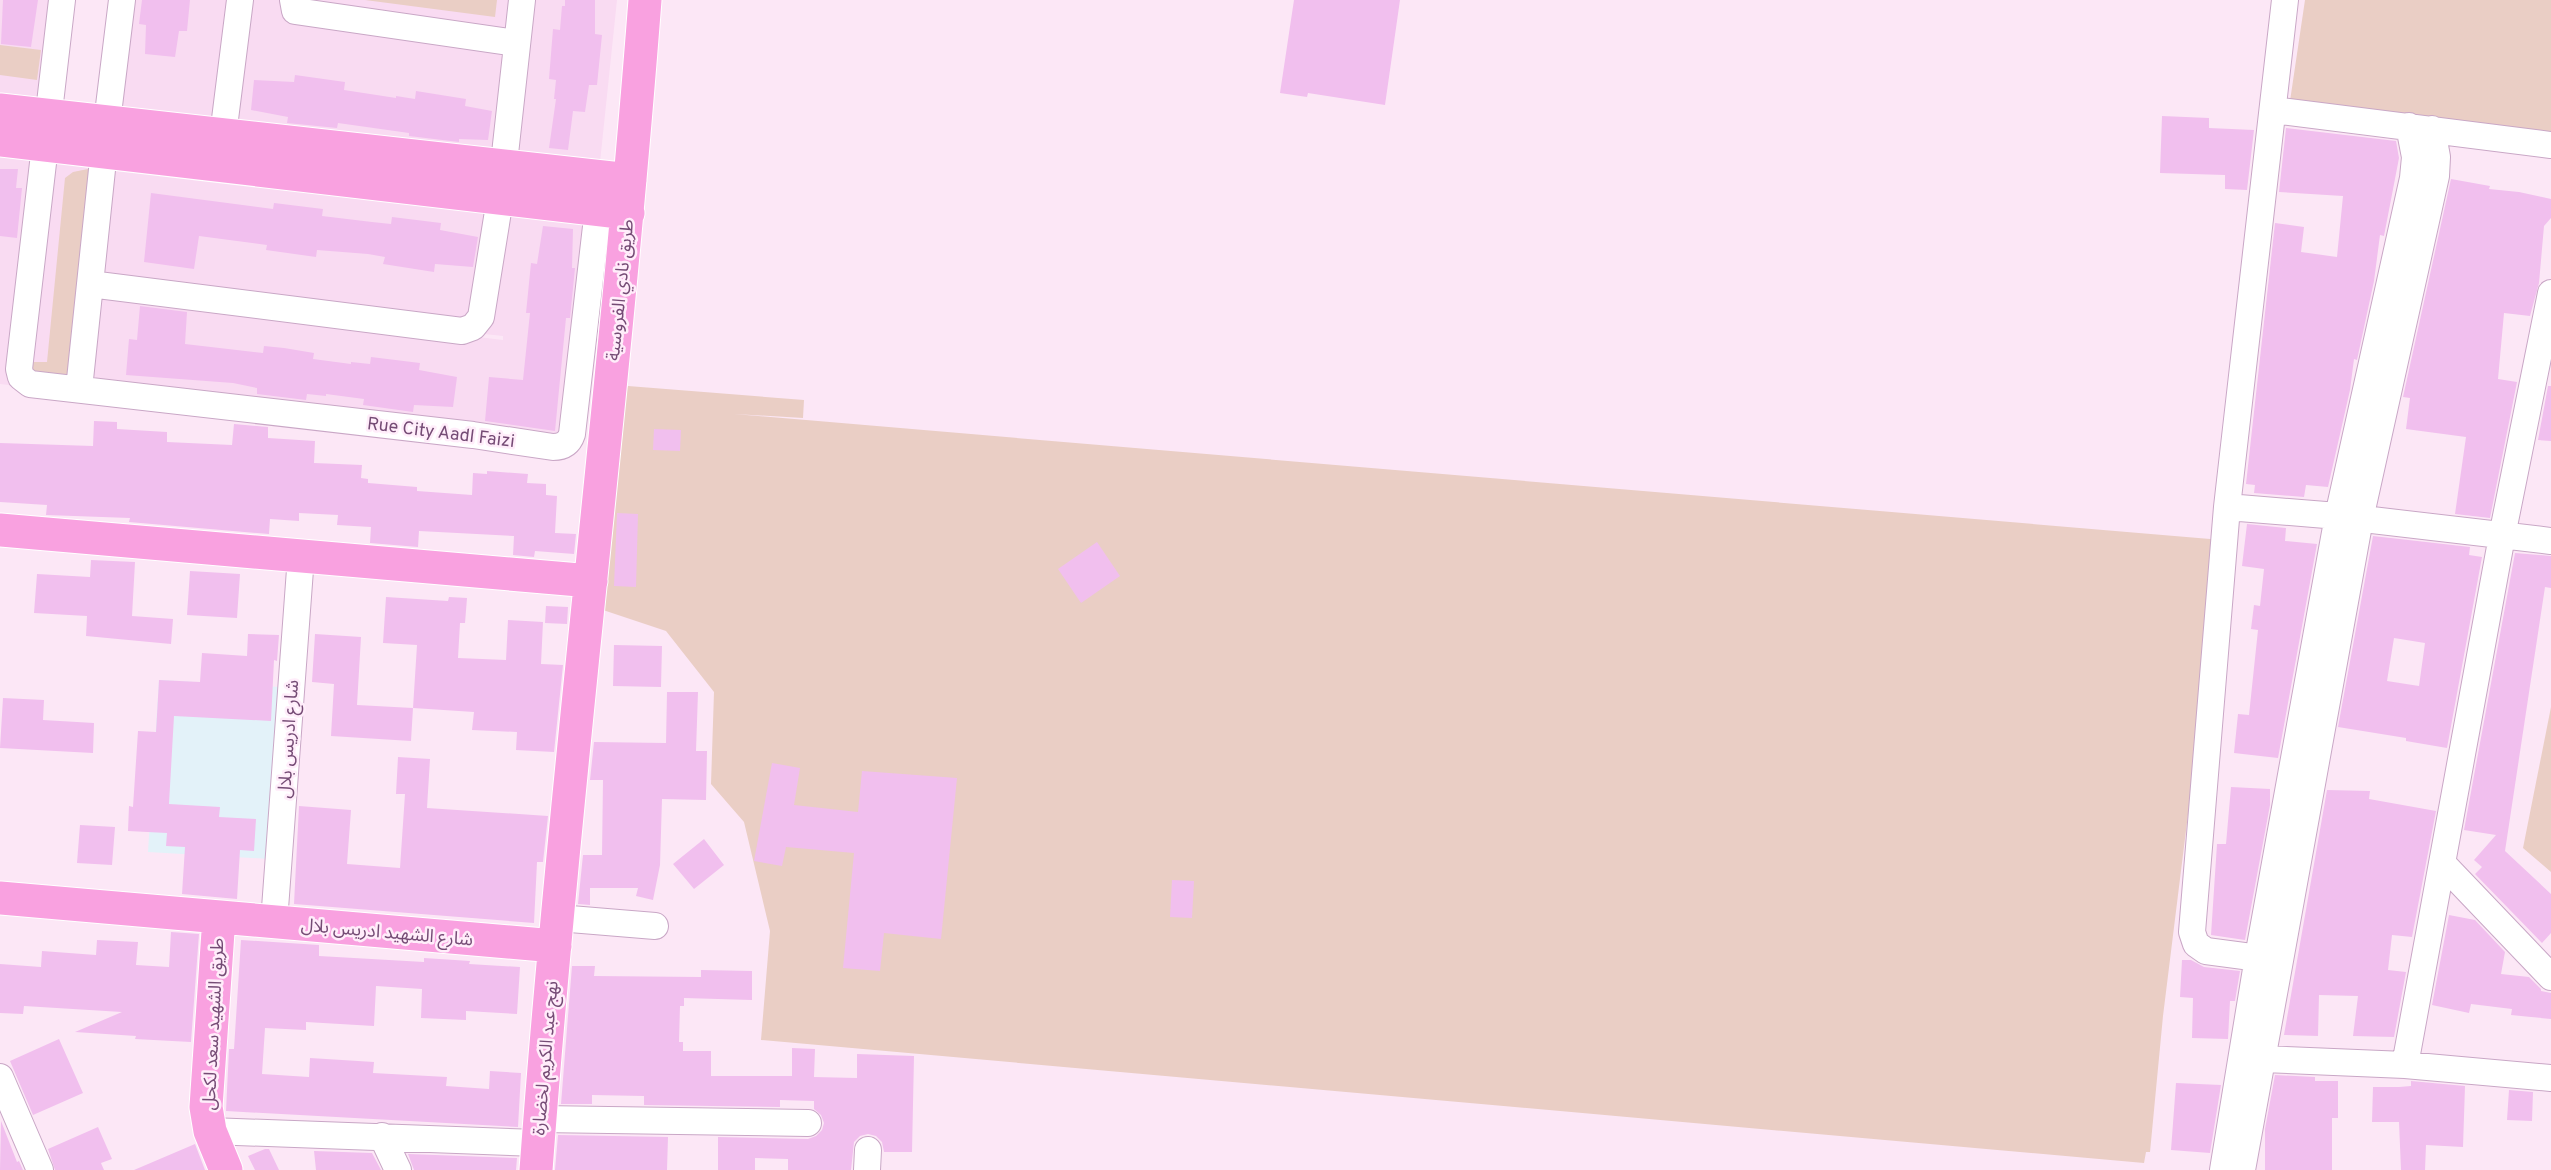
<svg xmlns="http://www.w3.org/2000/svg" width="2551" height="1170" viewBox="0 0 2551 1170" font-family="Overpass,'Noto Sans Arabic',sans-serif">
<rect width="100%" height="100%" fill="#fce7f6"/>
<path fill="#f9dbf2" d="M 0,0 L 55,0 L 38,149 L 493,202 L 478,337 L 503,340 L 503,336 L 484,334 L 502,160 L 110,119 L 123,0 L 617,0 L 570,449 L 0,384 Z"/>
<path fill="#e3f2f9" d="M 159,680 L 280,687 L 270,859 L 148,852 Z"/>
<path fill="#eacec5" d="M 365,0 L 497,0 L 495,17 Z
M 2305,0 L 2551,0 L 2551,134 L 2290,101 Z
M 0,45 L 41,50 L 37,80 L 0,75 Z
M 88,169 L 93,173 L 74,375 L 35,376 L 29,362 L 47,362 L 65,178 L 73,172 Z
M 628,386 L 804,400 L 803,418 L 734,414 L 2222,540 L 2163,1016 L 2150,1152 L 2146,1152 L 2144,1163 L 761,1040 L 770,931 L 744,822 L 711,784 L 714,692 L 666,631 L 597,608 L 618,404 Z
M 2551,707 L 2551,872 L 2523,848 Z"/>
<path fill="#f1bfee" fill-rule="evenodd" d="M 3,0 L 38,0 L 31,47 L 1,44 Z
M 142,0 L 190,0 L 187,31 L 179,31 L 175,57 L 145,54 L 146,25 L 139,24 Z
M 565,0 L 595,0 L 595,34 L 602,35 L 597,85 L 589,85 L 585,112 L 573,111 L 568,150 L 549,148 L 556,99 L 554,99 L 556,80 L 549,79 L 553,29 L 560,30 L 562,6 L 565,6 Z
M 1294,0 L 1400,0 L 1385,105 L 1308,93 L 1307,97 L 1280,93 Z
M 295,75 L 345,82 L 344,90 L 396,98 L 396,96 L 415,99 L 416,91 L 466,99 L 465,106 L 492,111 L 488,140 L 459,139 L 459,142 L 409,136 L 409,133 L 338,123 L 337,128 L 287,123 L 288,117 L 251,110 L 254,80 L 294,82 Z
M 2162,116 L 2209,118 L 2209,128 L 2254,130 L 2247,190 L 2225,189 L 2225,175 L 2160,173 Z
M 2286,128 L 2396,141 L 2399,158 L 2384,236 L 2380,235 L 2374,281 L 2357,360 L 2354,359 L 2350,390 L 2328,487 L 2306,485 L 2304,497 L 2254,493 L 2255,485 L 2246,484 L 2275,223 L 2304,227 L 2301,252 L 2337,257 L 2343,196 L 2279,192 Z
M 0,169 L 18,169 L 16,188 L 22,188 L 17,238 L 0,236 Z
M 2451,179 L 2490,186 L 2489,189 L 2519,192 L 2551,199 L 2551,218 L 2544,226 L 2539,283 L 2530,316 L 2504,313 L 2498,379 L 2517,382 L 2490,518 L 2455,514 L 2466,437 L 2406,429 L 2410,398 L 2403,397 Z
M 151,193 L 273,209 L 274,203 L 323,209 L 322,216 L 372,222 L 391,224 L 392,217 L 441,223 L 440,230 L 478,237 L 473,267 L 435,264 L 434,272 L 383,264 L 385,257 L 368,254 L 317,250 L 316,257 L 266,250 L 267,245 L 199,236 L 194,269 L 144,262 Z
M 543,226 L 573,229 L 572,268 L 575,268 L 570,318 L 566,318 L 555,431 L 485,421 L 489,377 L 523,380 L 530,313 L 526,313 L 531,263 L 537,264 Z
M 140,306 L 187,312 L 185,344 L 263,353 L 264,346 L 284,348 L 314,353 L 313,359 L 351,364 L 351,362 L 370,364 L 371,357 L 420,363 L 419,370 L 457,377 L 453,407 L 414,405 L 413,412 L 363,405 L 364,399 L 326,394 L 326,396 L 307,394 L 306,400 L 257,394 L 257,388 L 233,383 L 126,375 L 129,339 L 137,340 Z
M 2548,386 L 2551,386 L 2551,441 L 2538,440 Z
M 94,421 L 117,422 L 117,429 L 167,432 L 167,442 L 232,445 L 234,424 L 268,427 L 268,438 L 315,441 L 314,463 L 362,465 L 361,478 L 368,479 L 368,483 L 417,487 L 417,491 L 472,495 L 473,473 L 487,474 L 487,471 L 528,474 L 527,483 L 546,484 L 546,495 L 557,496 L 555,533 L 576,534 L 574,554 L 535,551 L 534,557 L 513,555 L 514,536 L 419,531 L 418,547 L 370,543 L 371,527 L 337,525 L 338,515 L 299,513 L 299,521 L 270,519 L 269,534 L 129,522 L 130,518 L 46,515 L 47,505 L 0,502 L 0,443 L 93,446 Z
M 654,429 L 681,430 L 680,451 L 653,450 Z
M 617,513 L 638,514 L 636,587 L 614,586 Z
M 2247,524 L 2286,528 L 2285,541 L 2317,544 L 2278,758 L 2234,753 L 2238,714 L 2249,715 L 2258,630 L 2251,629 L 2254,605 L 2260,606 L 2264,569 L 2242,566 Z
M 2373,536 L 2470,547 L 2469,555 L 2482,557 L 2447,748 L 2406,741 L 2406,738 L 2338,727 ZM 2394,638 L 2425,643 L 2419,686 L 2387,681 Z
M 1097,542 L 1120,576 L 1081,603 L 1058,569 Z
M 2515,553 L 2551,556 L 2551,588 L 2545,587 L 2505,851 L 2551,894 L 2551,933 L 2542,943 L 2475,874 L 2482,867 L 2474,860 L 2496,835 L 2464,830 Z
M 91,560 L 135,562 L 132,616 L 173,619 L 171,644 L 86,636 L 87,616 L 34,613 L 37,574 L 90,577 Z
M 190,571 L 240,574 L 237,618 L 187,615 Z
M 386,597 L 448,601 L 449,597 L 467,598 L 465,623 L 460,623 L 458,658 L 506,660 L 508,620 L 543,622 L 541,664 L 563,665 L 554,752 L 516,750 L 517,732 L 472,730 L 474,712 L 413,708 L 417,645 L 383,643 Z
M 546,606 L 568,607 L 567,624 L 545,623 Z
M 248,634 L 279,635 L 277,661 L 274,660 L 271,721 L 174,716 L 169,804 L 220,807 L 219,817 L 256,819 L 254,851 L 240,850 L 237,899 L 182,894 L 185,847 L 166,846 L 167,833 L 128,831 L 129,806 L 133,807 L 138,731 L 156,732 L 159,680 L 200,682 L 202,653 L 247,656 Z
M 315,634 L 361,637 L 357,705 L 413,708 L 411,741 L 331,736 L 334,684 L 312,682 Z
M 614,645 L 662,646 L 661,687 L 613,686 Z
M 667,692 L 698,692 L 696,751 L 707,751 L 706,800 L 662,799 L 660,865 L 653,900 L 636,896 L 638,888 L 590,888 L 590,905 L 578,904 L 583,855 L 602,855 L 603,780 L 590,780 L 594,742 L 666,743 Z
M 3,698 L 44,700 L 43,720 L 94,723 L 93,753 L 0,748 Z
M 398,757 L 430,759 L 427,808 L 548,816 L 543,862 L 537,862 L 534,923 L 294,904 L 299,806 L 351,810 L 347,864 L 400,868 L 405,794 L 396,794 Z
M 772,763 L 800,768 L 794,805 L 858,812 L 862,771 L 957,778 L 941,939 L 884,933 L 880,971 L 843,968 L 854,853 L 786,847 L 782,866 L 754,861 Z
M 2231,787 L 2270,789 L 2270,805 L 2245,940 L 2211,935 L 2217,844 L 2226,844 Z
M 2327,790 L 2370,791 L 2369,799 L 2436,811 L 2412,937 L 2392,935 L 2388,970 L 2406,972 L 2394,1037 L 2353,1036 L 2358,996 L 2319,995 L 2318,1036 L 2284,1035 Z
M 80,825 L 115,827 L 112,865 L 77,863 Z
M 704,839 L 724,865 L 694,889 L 673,864 Z
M 1172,880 L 1194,881 L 1192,918 L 1170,917 Z
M 2449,915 L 2475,920 L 2505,952 L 2501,974 L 2529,977 L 2541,989 L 2541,991 L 2551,993 L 2551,1019 L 2511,1015 L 2512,1009 L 2471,1004 L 2469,1013 L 2432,1005 Z
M 171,932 L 199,934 L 191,1042 L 135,1039 L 136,1036 L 75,1032 L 122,1012 L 24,1006 L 23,1014 L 0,1013 L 0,964 L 41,967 L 42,951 L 96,955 L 97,940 L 138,942 L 136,965 L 169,967 Z
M 241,940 L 319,945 L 319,956 L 424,962 L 424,958 L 470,961 L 469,964 L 520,967 L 517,1014 L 466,1011 L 466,1020 L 421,1018 L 422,989 L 376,986 L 374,1026 L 306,1022 L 306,1030 L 265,1028 L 262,1074 L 309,1077 L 310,1058 L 374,1062 L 373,1073 L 447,1077 L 446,1086 L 489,1089 L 490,1071 L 521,1073 L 518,1127 L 226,1111 L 229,1049 L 234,1049 Z
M 2182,960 L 2191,960 L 2204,967 L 2240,971 L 2235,1001 L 2230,1001 L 2228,1039 L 2192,1038 L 2193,998 L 2180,997 Z
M 572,966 L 595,966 L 594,976 L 701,977 L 701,970 L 752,971 L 752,1000 L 684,998 L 684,1006 L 680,1006 L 679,1042 L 683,1042 L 683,1051 L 711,1051 L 711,1076 L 792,1076 L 792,1048 L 815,1049 L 814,1077 L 857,1078 L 857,1054 L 914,1056 L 912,1152 L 884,1152 L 882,1142 L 876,1136 L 868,1134 L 860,1136 L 854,1142 L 851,1170 L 788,1170 L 788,1159 L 755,1158 L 755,1170 L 718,1170 L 718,1137 L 808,1139 L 816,1136 L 822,1130 L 824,1123 L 821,1115 L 814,1109 L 814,1101 L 780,1100 L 780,1107 L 644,1105 L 644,1096 L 592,1095 L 592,1104 L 561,1104 Z
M 59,1039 L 83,1093 L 33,1115 L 10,1061 Z
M 2275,1075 L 2315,1077 L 2315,1081 L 2338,1081 L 2338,1118 L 2332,1118 L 2332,1170 L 2265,1170 L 2265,1129 Z
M 2411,1081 L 2465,1086 L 2463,1147 L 2426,1145 L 2425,1170 L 2401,1170 L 2399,1122 L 2372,1122 L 2373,1087 L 2399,1087 L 2411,1086 Z
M 2176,1083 L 2221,1085 L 2210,1153 L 2171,1150 Z
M 2509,1090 L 2533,1092 L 2532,1121 L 2507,1120 Z
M 1,1121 L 17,1162 L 19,1161 L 23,1170 L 0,1170 Z
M 98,1127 L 112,1159 L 101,1163 L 104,1170 L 55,1170 L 48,1149 Z
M 558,1135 L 668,1137 L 667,1170 L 555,1170 Z
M 195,1144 L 205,1170 L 134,1170 Z
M 265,1149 L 269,1149 L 279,1170 L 255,1170 L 248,1156 Z
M 314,1151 L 372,1153 L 381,1170 L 316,1170 Z
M 408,1154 L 517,1158 L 516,1170 L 414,1170 Z"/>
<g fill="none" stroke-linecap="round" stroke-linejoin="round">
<defs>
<path id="minor" d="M 62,0 L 19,369 L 21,377 L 30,384 L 473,435 L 553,447 C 563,447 569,443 572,434 L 600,192
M 293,0 L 295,11 L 516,43
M 2273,110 L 2551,145
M 223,135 L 240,0
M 90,284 L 462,331 L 473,327 L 481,317 L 500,199 L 522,0
M 79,389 L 107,122 L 122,0
M 2227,507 L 2338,516 L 2551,541
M 2443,864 L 2551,977
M 558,918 L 655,926
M 274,922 L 301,556
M 2274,960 L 2206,951 L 2196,944 L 2192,932 L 2227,507 L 2285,0
M 2263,1059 L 2405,1065 L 2551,1078
M 2405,1065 L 2502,536 L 2551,293
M 0,1077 L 40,1170
M 540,1119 L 808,1123
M 210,1131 L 538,1143
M 382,1136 L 398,1170
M 867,1170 L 868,1150
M 2223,1170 L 2258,957 L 2338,516 L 2413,178 L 2415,157 L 2409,126
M 2242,1170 L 2360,519 L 2436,176 L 2437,157 L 2432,129"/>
<path id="major" d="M 0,110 L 630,180
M 0,140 L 628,213
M 0,530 L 591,581
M 0,898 L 555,946
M 219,917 L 206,1107 L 210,1131 L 226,1170
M 536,1170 C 565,779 615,391 645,0"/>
</defs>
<use href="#minor" stroke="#c9a7c6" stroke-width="28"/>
<use href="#major" stroke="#fff" stroke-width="35"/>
<use href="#minor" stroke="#fff" stroke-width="26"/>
<use href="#major" stroke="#f9a1e0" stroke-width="33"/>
</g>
<g text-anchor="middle" stroke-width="5" stroke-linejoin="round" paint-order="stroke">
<g font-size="18" fill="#754b75" stroke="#ffedfa">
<text transform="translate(620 290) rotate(-84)" y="6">طريق نادي الفروسية</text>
<text transform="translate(441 432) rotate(7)" y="6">Rue City Aadl Faizi</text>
<text transform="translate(288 739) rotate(-86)" y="6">شارع ادريس بلال</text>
<text transform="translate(387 932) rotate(5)" y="6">شارع الشهيد ادريس بلال</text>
<text transform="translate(213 1024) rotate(-87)" y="6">طريق الشهيد سعد لكحل</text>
<text transform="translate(545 1058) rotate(-85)" y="6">نهج عبد الكريم لخضارة</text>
</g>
</g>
</svg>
